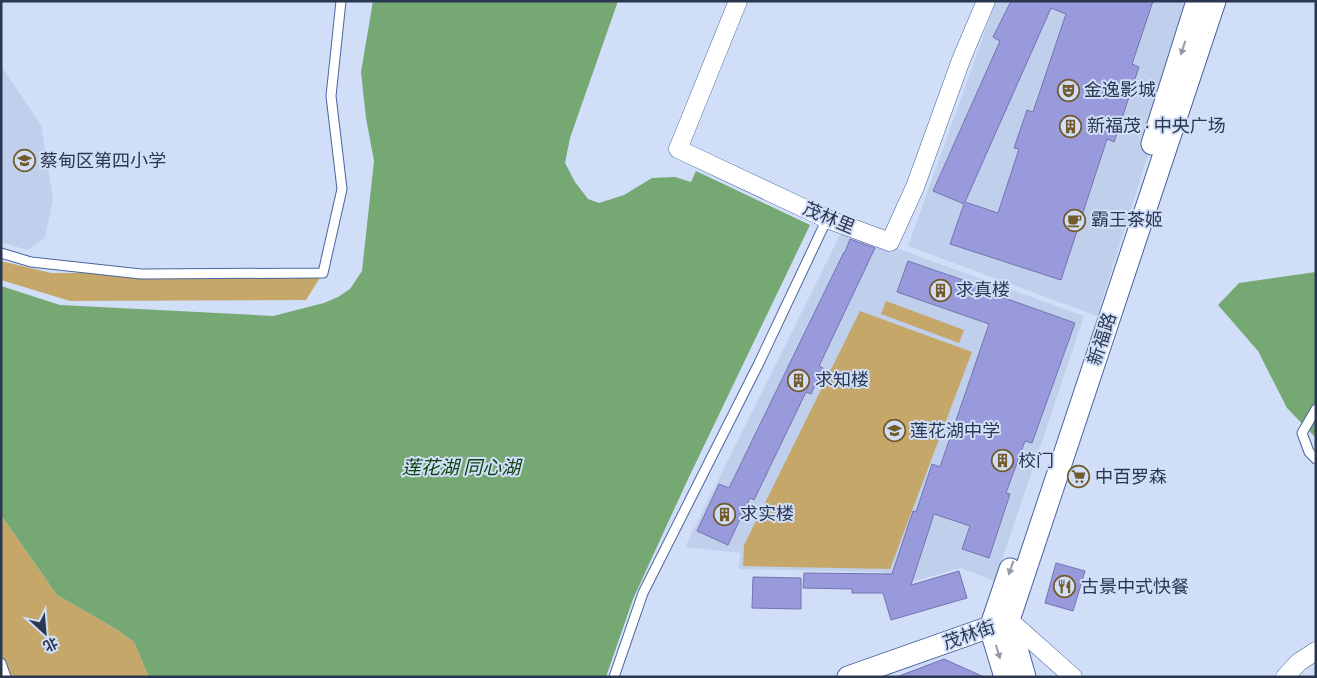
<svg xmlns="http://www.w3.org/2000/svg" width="1317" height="678" viewBox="0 0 1317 678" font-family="Ubuntu,'Noto Sans SC',sans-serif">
<rect width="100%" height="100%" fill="#d0def8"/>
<path fill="#c0cfeb" d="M 996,1 L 1197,1 L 1097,316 L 908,246 Z
M 1,66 L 41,125 L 53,198 L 45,238 L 27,250 L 1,242 Z
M 843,229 L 1084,316 L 995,581 L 960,568 L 915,581 L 882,572 L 739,569 L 740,553 L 685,547 Z"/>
<path fill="#c6a76a" d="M 1,261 L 51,273 L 323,273 L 306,300 L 70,301 L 1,280 Z
M 886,301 L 964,330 L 959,343 L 881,314 Z
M 860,311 L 972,352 L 890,569 L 743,566 L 744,545 Z
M 1,515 L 57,595 L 116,629 L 134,642 L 149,677 L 1,677 Z"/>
<path fill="#75a872" d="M 373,1 L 618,1 L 570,138 L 565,163 L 575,182 L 588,199 L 599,203 L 624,195 L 652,178 L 675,177 L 691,182 L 696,171 L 810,225 L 688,479 L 633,599 L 606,677 L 149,677 L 134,642 L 116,629 L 57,595 L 1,515 L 1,286 L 60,305 L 273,316 L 324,303 L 338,297 L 350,289 L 362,271 L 374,161 L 366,118 L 361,72 Z
M 1316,272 L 1316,438 L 1287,408 L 1258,351 L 1218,305 L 1239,283 Z"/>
<path fill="#999adc" stroke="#7373b1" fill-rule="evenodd" d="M 1011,1 L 1153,1 L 1132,64 L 1139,67 L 1114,142 L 1107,139 L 1061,280 L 950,244 L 964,204 L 933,191 L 1000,41 L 993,37 ZM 1051,8 L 1066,14 L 1033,112 L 1027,110 L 1014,148 L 1019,149 L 998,213 L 965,202 Z
M 850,239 L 875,248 L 819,366 L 823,368 L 811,394 L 806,392 L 754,500 L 750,498 L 728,545 L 697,531 L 719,484 L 729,488 L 844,252 L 845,252 Z
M 908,261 L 983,287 L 982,290 L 1075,323 L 1032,443 L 1025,441 L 1006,493 L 1010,494 L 989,558 L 962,549 L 970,526 L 934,514 L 911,585 L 959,571 L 967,598 L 891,620 L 883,593 L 852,593 L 852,589 L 803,588 L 804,573 L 892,574 L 913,511 L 916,512 L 932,464 L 940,467 L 989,324 L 897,292 Z
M 1056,563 L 1085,571 L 1073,611 L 1045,603 Z
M 753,577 L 801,578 L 801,609 L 752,608 Z
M 944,659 L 984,677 L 899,677 L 899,676 Z"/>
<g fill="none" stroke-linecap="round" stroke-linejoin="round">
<defs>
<path id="service" d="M 1,253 L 31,262 L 141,274 L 323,273 L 342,189 L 331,96 L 341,1
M 1316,409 L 1302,433 L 1309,452 L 1316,459
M 1,663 L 6,677
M 614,677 L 643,593 L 759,363 L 827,219"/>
<path id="minor" d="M 738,1 L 678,149 L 827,219 L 890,242 L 915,187 L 961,60 L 986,1
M 1009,620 L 1073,677
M 1285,677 L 1299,662 L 1316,651"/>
<path id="tertiary" d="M 1152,144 L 1197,1
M 848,677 L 1004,622
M 1005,677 L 990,628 L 1010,569
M 1025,677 L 1009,620 L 1215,1"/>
</defs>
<use href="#service" stroke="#49659d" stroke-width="11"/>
<use href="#minor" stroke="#49659d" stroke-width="19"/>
<use href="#tertiary" stroke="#49659d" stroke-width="23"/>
<use href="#service" stroke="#fff" stroke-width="9"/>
<use href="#minor" stroke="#fff" stroke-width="18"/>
<use href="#tertiary" stroke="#fff" stroke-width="21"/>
</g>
<defs><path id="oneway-solid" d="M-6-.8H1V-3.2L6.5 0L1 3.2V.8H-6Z" transform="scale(1.25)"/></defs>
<g fill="#949ba8">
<use href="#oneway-solid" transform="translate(1183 48) rotate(108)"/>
<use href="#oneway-solid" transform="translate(1011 568) rotate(109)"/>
<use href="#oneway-solid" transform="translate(998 652) rotate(73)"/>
</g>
<defs>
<symbol id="theatre-ring" viewBox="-11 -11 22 22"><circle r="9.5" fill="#d0def8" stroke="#735b2c" stroke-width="1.5"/><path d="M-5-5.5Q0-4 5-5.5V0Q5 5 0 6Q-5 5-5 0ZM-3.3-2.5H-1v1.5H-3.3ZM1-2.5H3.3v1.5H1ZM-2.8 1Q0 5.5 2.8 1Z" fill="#735b2c"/></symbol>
<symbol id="building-ring" viewBox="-11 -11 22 22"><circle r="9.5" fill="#d0def8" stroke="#735b2c" stroke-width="1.5"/><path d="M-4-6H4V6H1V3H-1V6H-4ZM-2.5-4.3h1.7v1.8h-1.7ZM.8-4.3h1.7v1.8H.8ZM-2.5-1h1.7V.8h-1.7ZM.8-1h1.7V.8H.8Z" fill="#735b2c"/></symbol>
<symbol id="school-ring" viewBox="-11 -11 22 22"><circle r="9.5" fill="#d0def8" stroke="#735b2c" stroke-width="1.5"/><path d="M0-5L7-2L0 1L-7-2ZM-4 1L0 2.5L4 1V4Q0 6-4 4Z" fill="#735b2c"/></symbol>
<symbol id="cafe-ring" viewBox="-11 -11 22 22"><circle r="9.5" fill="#d0def8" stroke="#735b2c" stroke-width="1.5"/><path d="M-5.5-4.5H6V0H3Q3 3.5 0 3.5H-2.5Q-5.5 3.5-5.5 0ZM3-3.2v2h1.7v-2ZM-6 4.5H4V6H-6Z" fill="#735b2c"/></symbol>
<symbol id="supermarket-ring" viewBox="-11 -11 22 22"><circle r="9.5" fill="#d0def8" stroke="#735b2c" stroke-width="1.5"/><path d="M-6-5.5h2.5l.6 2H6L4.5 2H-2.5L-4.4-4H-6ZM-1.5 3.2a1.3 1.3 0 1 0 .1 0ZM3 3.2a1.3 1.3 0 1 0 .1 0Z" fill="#735b2c"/></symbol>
<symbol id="restaurant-ring" viewBox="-11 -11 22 22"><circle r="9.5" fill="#d0def8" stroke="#735b2c" stroke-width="1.5"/><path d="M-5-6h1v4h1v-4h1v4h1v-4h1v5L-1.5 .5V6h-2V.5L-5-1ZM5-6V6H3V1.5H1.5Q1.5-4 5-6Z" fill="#735b2c"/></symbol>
</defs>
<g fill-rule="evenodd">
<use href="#theatre-ring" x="1056" y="78" width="25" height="25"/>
<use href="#building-ring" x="1058" y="114" width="25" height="25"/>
<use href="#school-ring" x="12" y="148" width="25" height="25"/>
<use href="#cafe-ring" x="1062" y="208" width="25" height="25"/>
<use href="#building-ring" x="928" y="278" width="25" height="25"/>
<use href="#building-ring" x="786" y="368" width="25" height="25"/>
<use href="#school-ring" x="882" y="418" width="25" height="25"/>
<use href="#building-ring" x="990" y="448" width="25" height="25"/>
<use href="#supermarket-ring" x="1066" y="464" width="25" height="25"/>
<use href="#building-ring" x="712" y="502" width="25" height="25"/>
<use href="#restaurant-ring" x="1052" y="574" width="25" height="25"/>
</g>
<g text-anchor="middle" stroke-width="4" stroke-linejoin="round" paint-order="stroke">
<g font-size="18" fill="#2a3750" stroke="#d0def8" text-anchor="start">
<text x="1084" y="96">金逸影城</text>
<text x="1087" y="132">新福茂 · 中央广场</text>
<text x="40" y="167">蔡甸区第四小学</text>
<text x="1091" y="226">霸王茶姬</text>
<text x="956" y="296">求真楼</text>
<text x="815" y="386">求知楼</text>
<text x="910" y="437">莲花湖中学</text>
<text x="1018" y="467">校门</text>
<text x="1095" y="483">中百罗森</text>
<text x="740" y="520">求实楼</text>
<text x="1081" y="593">古景中式快餐</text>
</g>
<g font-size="18" fill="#2a3750" stroke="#d0def8">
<text transform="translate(829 218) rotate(23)" y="6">茂林里</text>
<text transform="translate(1102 339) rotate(-72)" y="6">新福路</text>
<text transform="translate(969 635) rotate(-19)" y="6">茂林街</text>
</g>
<g font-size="19" font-style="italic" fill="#0c430c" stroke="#d0def8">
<text x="461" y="474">莲花湖 同心湖</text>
</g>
</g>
<rect width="1317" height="678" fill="none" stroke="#2a3750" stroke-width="5"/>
<g transform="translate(45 633) rotate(154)" stroke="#d0def8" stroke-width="4" paint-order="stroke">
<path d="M0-4L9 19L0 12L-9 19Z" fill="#2a3750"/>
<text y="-8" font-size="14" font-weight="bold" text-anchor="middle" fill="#2a3750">北</text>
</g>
</svg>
